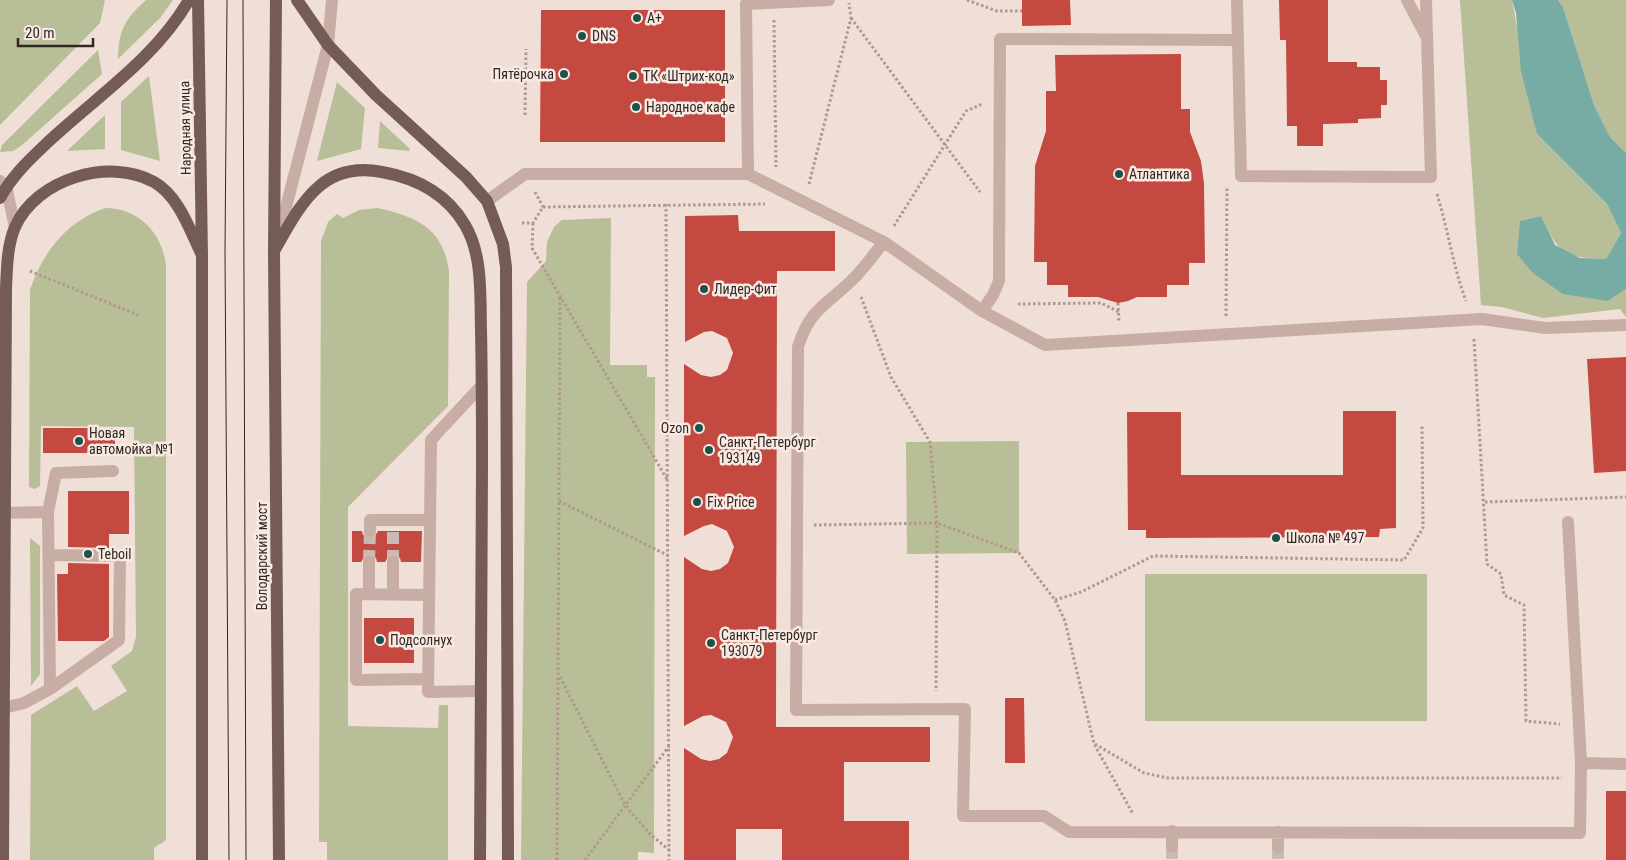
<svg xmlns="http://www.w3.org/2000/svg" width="1626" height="860" viewBox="0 0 1626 860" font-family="'Roboto Condensed',sans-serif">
<rect width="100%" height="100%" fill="#f0dfd6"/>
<path fill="#b8be97" d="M 0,0 L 105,0 L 100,23 L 0,125 Z
M 146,0 L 173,0 L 160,18 L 118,59 C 119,30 124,20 146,0 Z
M 1460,0 L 1512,0 L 1537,134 L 1607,204 L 1621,233 L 1606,259 C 1565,258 1558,253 1541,216 L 1520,221 L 1608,301 L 1626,289 L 1626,317 L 1620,309 L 1543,318 L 1502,307 L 1481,305 Z
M 1558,0 L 1626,0 L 1626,153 L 1610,137 L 1594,105 L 1563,7 Z
M 98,50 L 102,74 L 21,146 L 13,151 L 0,152 L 2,145 Z
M 149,76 L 160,161 L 121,150 L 121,102 Z
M 337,82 L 365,108 L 361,149 L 317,161 Z
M 105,115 L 105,149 L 67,151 Z
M 380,121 L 410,149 L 409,151 L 378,148 Z
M 105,208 C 139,208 162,233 166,265 L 166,840 L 154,848 L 154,860 L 30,860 L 31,715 L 77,686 L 94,711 L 127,691 L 111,666 L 132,651 L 136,637 L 134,427 L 41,426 L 40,486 L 35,489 L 29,487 L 30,290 C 42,253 67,221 105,208 Z
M 378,208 C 417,217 443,228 449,271 L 448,406 L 348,507 L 348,726 L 438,728 L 439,705 L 448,705 L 448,860 L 327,860 L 327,842 L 319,842 L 321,241 L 328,222 L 337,214 L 343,218 L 359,210 Z
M 611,218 L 610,365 L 647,365 L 647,377 L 655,377 L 654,853 L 638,852 L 638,860 L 521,860 L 527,282 L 546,261 L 547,242 L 554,227 L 562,220 Z
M 1019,441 L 1019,553 L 907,554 L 906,442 Z
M 30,538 L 40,546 L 40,674 L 31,686 Z
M 1145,574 L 1427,574 L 1427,721 L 1145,721 Z"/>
<path fill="#76aca4" d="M 1512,0 L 1558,0 L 1563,7 L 1594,105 L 1610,137 L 1626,153 L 1626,289 L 1608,301 L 1563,294 L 1533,273 L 1517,254 L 1520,221 L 1541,216 L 1555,245 L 1580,258 L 1606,259 L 1621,233 L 1607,204 L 1537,134 L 1521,71 L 1516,13 Z"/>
<path fill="#c34941" d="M 1022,0 L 1070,0 L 1071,25 L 1022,26 Z
M 1279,0 L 1328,0 L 1328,62 L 1357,62 L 1357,67 L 1380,67 L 1380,80 L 1387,80 L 1387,105 L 1381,105 L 1381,118 L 1358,119 L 1358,123 L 1323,124 L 1323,146 L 1297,146 L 1297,126 L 1287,126 L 1286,40 L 1280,40 Z
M 541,10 L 725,10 L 725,142 L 540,142 Z
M 1181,54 L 1181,109 L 1190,109 L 1190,132 L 1201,161 L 1204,183 L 1205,263 L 1189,263 L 1189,285 L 1167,285 L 1167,297 L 1137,297 L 1128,301 L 1118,303 L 1098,297 L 1068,297 L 1068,285 L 1047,285 L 1047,262 L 1034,262 L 1035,166 L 1046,131 L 1046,91 L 1056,91 L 1055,55 Z
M 738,215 L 739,231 L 835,231 L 835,271 L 777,271 L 776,727 L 930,727 L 930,762 L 844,762 L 844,821 L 909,821 L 909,860 L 782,860 L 782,829 L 736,829 L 736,860 L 684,860 L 684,748 L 701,759 L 710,761 L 719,759 L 727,753 L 733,737 L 726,722 L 711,715 L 703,716 L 684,726 L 684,557 L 702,569 L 711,571 L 720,569 L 728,563 L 734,547 L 727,531 L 712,524 L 704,526 L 684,536 L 684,364 L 701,375 L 711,377 L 720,375 L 727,370 L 733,353 L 727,338 L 712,331 L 704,332 L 685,342 L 685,216 Z
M 1626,357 L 1626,471 L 1594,473 L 1587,359 Z
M 1343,411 L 1396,411 L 1396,528 L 1380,529 L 1379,537 L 1146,538 L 1146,530 L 1128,530 L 1127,412 L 1181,412 L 1181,475 L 1343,475 Z
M 43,428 L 115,428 L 115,453 L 43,453 Z
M 68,491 L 129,491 L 129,534 L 109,534 L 109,548 L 68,547 Z
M 352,531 L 362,531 L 363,535 L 370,539 L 374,538 L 378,531 L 422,531 L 421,562 L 401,562 L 400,558 L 393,554 L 389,555 L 385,562 L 377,562 L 376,558 L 369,554 L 365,555 L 361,562 L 352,562 Z
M 68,563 L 109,564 L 109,637 L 104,641 L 58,641 L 57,574 L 68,574 Z
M 364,618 L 414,618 L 414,663 L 364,663 Z
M 1005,698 L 1024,698 L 1025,763 L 1005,763 Z
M 1606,791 L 1626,791 L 1626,860 L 1606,860 Z"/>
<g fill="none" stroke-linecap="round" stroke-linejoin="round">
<path stroke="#cabab3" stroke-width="12" stroke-dasharray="12 6" stroke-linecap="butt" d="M 369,562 L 370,531
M 393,562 L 393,532
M 1172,847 L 1172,860
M 1278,847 L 1278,860"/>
<path stroke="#b2978e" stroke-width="3" stroke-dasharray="2.5 2.5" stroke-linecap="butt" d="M 967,0 L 997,11 L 1022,11
M 851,18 L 980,192
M 774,20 L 776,167
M 525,115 L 526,49
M 809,184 L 851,18 L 849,3
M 535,192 L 543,207
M 1437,194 C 1448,230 1453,266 1466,301
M 666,204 L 669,860
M 522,223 L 533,223 L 543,207 L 765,204
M 533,223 L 532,248 L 668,481
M 894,226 L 966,111 L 982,104
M 30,271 L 138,315
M 861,297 L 891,377 L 930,442 L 937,523 L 936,691
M 1118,303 L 1119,322
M 1018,304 L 1101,303 L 1119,312
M 1226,316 L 1227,187
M 1474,339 L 1487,564 L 1501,574 L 1504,595 L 1524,605 L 1526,721 L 1560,724
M 559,501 L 669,556
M 1485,502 L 1626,497
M 814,525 L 937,523 L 1019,553 L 1055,600 L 1065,621 L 1094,744 L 1133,814
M 1055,600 L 1081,592 L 1153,556 L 1404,560 L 1423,528 L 1422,425
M 560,677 L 625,805 L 650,834 L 669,850
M 1095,744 L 1144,773 L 1168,778 L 1562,778
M 557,860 L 560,296
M 585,860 L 669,746"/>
<path stroke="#c7ada3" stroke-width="12" d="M 1237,0 L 1241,176 L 1431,177 L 1426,0
M 1407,0 L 1426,36
M 748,174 L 746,4 L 829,0
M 0,181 L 6,186 L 15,227
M 487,201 L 525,174 L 748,174 L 884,242 L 982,311 L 1045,345 L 1482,319 L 1545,328 L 1626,325
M 277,242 L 328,45 L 332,0
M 884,242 C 873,255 863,270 851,281 C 824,307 810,309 798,347 L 796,710 L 965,709 L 963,816 L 1044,816 L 1069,832 L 1580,833 L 1581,763 L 1626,764
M 982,311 L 993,295 L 999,281 L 1000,39 L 1238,40
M 48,512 L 56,473 L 113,471
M 0,513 L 48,512 L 50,689 L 24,703 L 0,709
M 1568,522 L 1581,763
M 370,531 L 370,520 L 430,520
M 49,555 L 120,556 L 119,640 L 50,689
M 369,594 L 369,562
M 393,594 L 393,562
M 428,679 L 356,680 L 356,594 L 429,595
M 481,691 L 428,692 L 431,440 L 482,385
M 1172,847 L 1172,831
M 1278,847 L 1278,832"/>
<path stroke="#745b56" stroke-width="12" d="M 198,0 L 202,255 L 202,860
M 276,0 L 274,251 L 279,860
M 297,0 L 328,45 L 376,95 L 466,177 L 487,201 L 503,244 L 506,267 L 508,860
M 0,198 C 12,176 29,160 47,143 C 96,97 155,59 189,0
M 274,251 C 300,206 321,160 382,172 C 416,178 447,194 465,225 C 483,255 480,296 481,330 C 482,376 482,422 482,468 C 481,599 481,729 480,860
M 3,860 L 6,288 C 7,268 7,246 15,227 C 36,179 109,157 154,182 C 179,196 190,231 202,255"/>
<path stroke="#322725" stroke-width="1" d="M 227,0 L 225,253 L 229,860
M 243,0 L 246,860"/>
</g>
<g fill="#1c524b" stroke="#f8eae2" stroke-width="2">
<circle cx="637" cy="18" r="5"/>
<circle cx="582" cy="36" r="5"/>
<circle cx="564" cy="74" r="5"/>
<circle cx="633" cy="76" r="5"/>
<circle cx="636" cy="107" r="5"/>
<circle cx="1119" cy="174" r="5"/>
<circle cx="704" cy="289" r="5"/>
<circle cx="699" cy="428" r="5"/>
<circle cx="79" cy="441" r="5"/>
<circle cx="709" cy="450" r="5"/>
<circle cx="697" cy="502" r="5"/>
<circle cx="1276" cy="538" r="5"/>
<circle cx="88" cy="554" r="5"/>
<circle cx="380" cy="640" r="5"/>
<circle cx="711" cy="643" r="5"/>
</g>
<g text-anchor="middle" stroke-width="5" stroke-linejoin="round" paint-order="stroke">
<g font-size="14" fill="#322725" stroke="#f8eae2" text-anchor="start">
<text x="647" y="23">А+</text>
<text x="592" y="41">DNS</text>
<text x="554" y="79" text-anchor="end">Пятёрочка</text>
<text x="643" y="81">ТК «Штрих-код»</text>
<text x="646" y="112">Народное кафе</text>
<text x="1129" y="179">Атлантика</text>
<text x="714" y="294">Лидер-Фит</text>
<text x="689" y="433" text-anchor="end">Ozon</text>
<text x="89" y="438">Новая<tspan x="89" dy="16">автомойка №1</tspan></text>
<text x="719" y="447">Санкт-Петербург<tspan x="719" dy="16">193149</tspan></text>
<text x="707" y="507">Fix Price</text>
<text x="1286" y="543">Школа № 497</text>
<text x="98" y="559">Teboil</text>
<text x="721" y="640">Санкт-Петербург<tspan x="721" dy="16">193079</tspan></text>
<text x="390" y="645">Подсолнух</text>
</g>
<g font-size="14" fill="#322725" stroke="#f8eae2">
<text transform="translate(185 128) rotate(-91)" y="5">Народная улица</text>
<text transform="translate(262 556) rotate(-90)" y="5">Володарский мост</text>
</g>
</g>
<path d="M18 38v8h75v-8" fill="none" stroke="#322725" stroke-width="2.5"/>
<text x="25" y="38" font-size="15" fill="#322725" stroke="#f8eae2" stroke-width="4" paint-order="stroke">20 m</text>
</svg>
